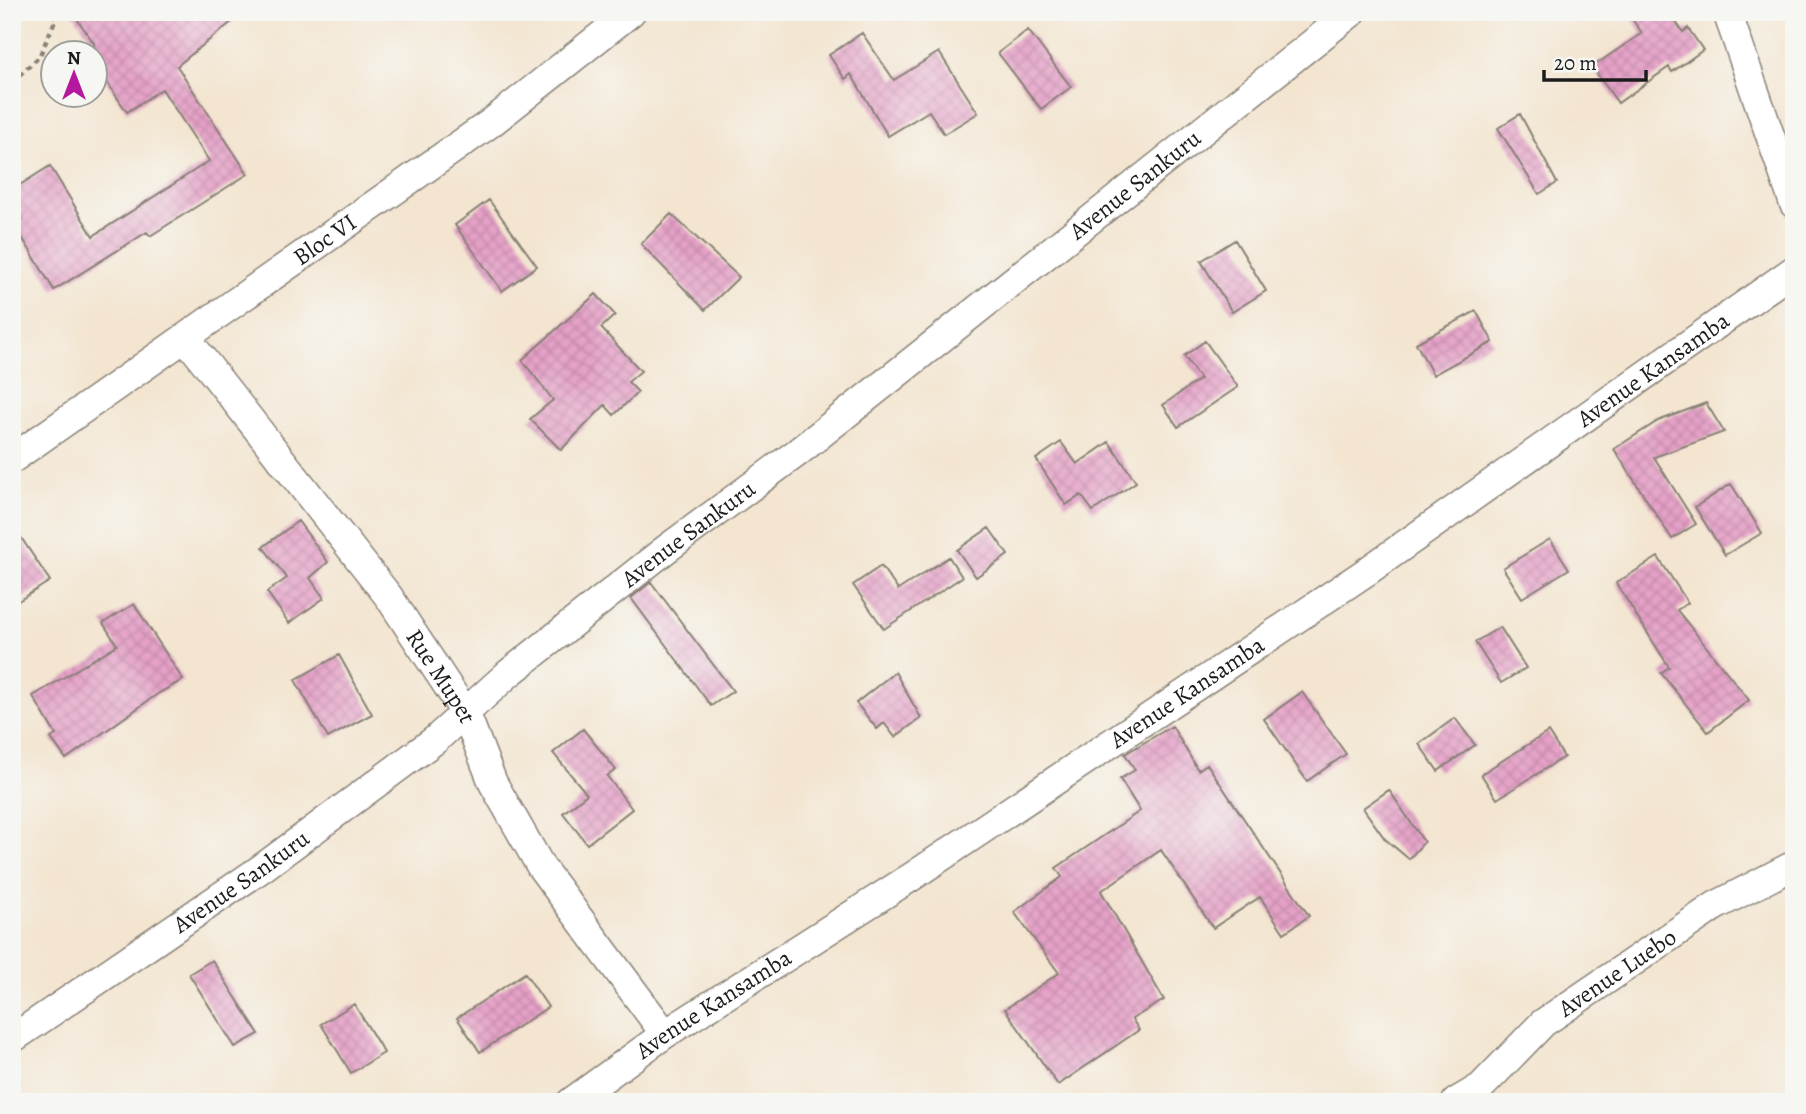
<svg xmlns="http://www.w3.org/2000/svg" width="1806" height="1114" viewBox="0 0 1806 1114" font-family="Alegreya,serif">
<defs>
<pattern id="building-cross-hatch" width="8" height="8" patternUnits="userSpaceOnUse" patternTransform="scale(1.75)"><rect width="8" height="8" fill="#e5a1c7"/><path d="M0 0l8 8M0 8l8-8" fill="none" stroke="#c48aaa"/></pattern>
</defs>
<rect width="100%" height="100%" fill="#f6f6f2"/>
<filter id="ink" filterUnits="userSpaceOnUse"><feTurbulence type="fractalNoise" baseFrequency=".0143" numOctaves="2"/><feDisplacementMap in="SourceGraphic" scale="14" xChannelSelector="R" yChannelSelector="G"/><feConvolveMatrix kernelMatrix="1 2 1 2 8 2 1 2 1" color-interpolation-filters="sRGB"/></filter>
<filter id="wash" filterUnits="userSpaceOnUse"><feTurbulence type="fractalNoise" baseFrequency=".00686" numOctaves="4" result="noise"/><feDisplacementMap in="SourceGraphic" scale="28" xChannelSelector="R" yChannelSelector="G"/><feGaussianBlur stdDeviation="1.57" result="paint"/><feColorMatrix in="noise" values="0 0 0 0 0 0 0 0 0 0 0 0 0 0 0 0 0 1.4 0 .05"/><feComposite in="paint" operator="in"/></filter>
<g filter="url(#wash)">
<rect width="100%" height="100%" fill="#f3e5d0"/>
<g id="blocks">
<path fill="url(#building-cross-hatch)" d="M 72,12 L 244,12 L 177,66 L 248,174 L 150,236 L 147,232 L 54,290 L 14,224 L 22,219 L 12,202 L 12,190 L 50,166 L 93,236 L 209,161 L 162,89 L 127,112 L 94,63 L 94,43 Z
M 1627,12 L 1669,12 L 1683,32 L 1688,28 L 1703,50 L 1672,72 L 1669,67 L 1618,103 L 1592,67 L 1642,33 Z
M 1028,30 L 1071,87 L 1041,109 L 998,53 Z
M 862,33 L 894,80 L 939,52 L 978,113 L 944,134 L 929,111 L 888,136 L 851,74 L 845,79 L 829,55 Z
M 1520,114 L 1557,183 L 1539,194 L 1498,128 Z
M 489,200 L 537,266 L 502,291 L 455,225 Z
M 671,214 L 739,277 L 705,310 L 641,244 Z
M 1235,240 L 1266,291 L 1232,312 L 1201,261 Z
M 596,294 L 615,315 L 601,328 L 641,371 L 628,382 L 638,392 L 614,415 L 605,405 L 561,450 L 530,419 L 553,400 L 522,360 Z
M 1476,311 L 1493,342 L 1433,375 L 1416,343 Z
M 1205,341 L 1238,387 L 1178,427 L 1163,405 L 1200,379 L 1184,356 Z
M 1706,403 L 1724,432 L 1654,457 L 1696,524 L 1672,539 L 1614,449 L 1658,421 Z
M 1061,442 L 1077,464 L 1109,442 L 1136,482 L 1093,511 L 1081,495 L 1066,505 L 1036,459 Z
M 1731,484 L 1762,533 L 1725,555 L 1695,507 Z
M 298,521 L 328,562 L 310,578 L 324,598 L 289,623 L 267,592 L 287,578 L 263,547 Z
M 12,524 L 50,581 L 12,605 Z
M 989,528 L 1008,555 L 976,577 L 957,550 Z
M 1550,539 L 1569,569 L 1522,598 L 1503,568 Z
M 949,557 L 962,577 L 884,629 L 853,585 L 881,566 L 898,590 Z
M 1658,557 L 1688,603 L 1677,610 L 1749,700 L 1708,732 L 1661,673 L 1669,667 L 1616,583 Z
M 651,582 L 733,691 L 711,706 L 631,598 Z
M 134,604 L 183,680 L 159,693 L 66,759 L 51,738 L 56,735 L 33,696 L 117,645 L 103,623 Z
M 1500,627 L 1526,668 L 1501,683 L 1475,642 Z
M 339,655 L 372,714 L 328,738 L 295,680 Z
M 895,672 L 921,718 L 895,737 L 884,723 L 877,729 L 856,703 Z
M 1302,692 L 1346,754 L 1307,781 L 1264,719 Z
M 1455,718 L 1475,745 L 1438,771 L 1419,744 Z
M 1172,726 L 1198,770 L 1207,764 L 1309,916 L 1284,933 L 1260,897 L 1213,928 L 1161,850 L 1101,891 L 1164,1000 L 1132,1019 L 1139,1030 L 1058,1085 L 1005,1009 L 1059,973 L 1014,912 L 1062,877 L 1056,868 L 1140,811 L 1120,779 L 1135,770 L 1125,754 Z
M 583,729 L 616,770 L 607,776 L 632,809 L 587,844 L 563,813 L 587,794 L 553,753 Z
M 1548,732 L 1564,757 L 1497,799 L 1481,774 Z
M 1389,790 L 1424,842 L 1409,859 L 1385,839 L 1363,808 Z
M 212,960 L 259,1034 L 235,1047 L 189,974 Z
M 525,973 L 548,1007 L 480,1052 L 457,1018 Z
M 354,1004 L 384,1053 L 351,1073 L 321,1024 Z"/>
</g>
</g>
<g filter="url(#ink)">
<use href="#blocks" fill-opacity="0" stroke="#888076" stroke-width="2"/>
<g fill="none" stroke-linecap="round" stroke-linejoin="round">
<defs>
<g id="minor">
<path d="M 1727,12 L 1794,204"/>
<path id="s1" d="M 186,338 L 389,597 L 466,714 L 493,783 L 541,867 L 665,1034"/>
<path id="s2" d="M 12,459 L 492,122 L 631,12"/>
<path id="s3" d="M 12,1039 L 262,868 L 435,740 L 508,674 L 665,550 L 798,452 L 1352,12"/>
<path id="s4" d="M 571,1102 L 665,1034 L 913,876 L 1366,572 L 1794,270"/>
<path id="s5" d="M 1456,1102 L 1481,1087 L 1543,1023 L 1715,906 L 1794,865"/>
</g>
</defs>
<use href="#minor" stroke="#888076" stroke-width="31"/>
<path stroke="#888076" stroke-width="4.5" stroke-dasharray="5 5" stroke-linecap="butt" d="M 12,82 L 39,57 L 56,19 L 53,12"/>
<use href="#minor" stroke="#fff" stroke-width="28"/>
</g>
</g>
<g text-anchor="middle" stroke-width="6" stroke-linejoin="round" paint-order="stroke">
<g font-size="24" fill="#1c1c1c" stroke="#f6f6f2">
<text dy="8" stroke="none"><textPath href="#s3" startOffset="1412">Avenue Sankuru</textPath></text>
<text dy="8" stroke="none"><textPath href="#s2" startOffset="382">Bloc VI</textPath></text>
<text dy="8" stroke="none"><textPath href="#s4" startOffset="1307">Avenue Kansamba</textPath></text>
<text dy="8" stroke="none"><textPath href="#s3" startOffset="845">Avenue Sankuru</textPath></text>
<text dy="8" stroke="none"><textPath href="#s1" startOffset="424">Rue Mupet</textPath></text>
<text dy="8" stroke="none"><textPath href="#s4" startOffset="740">Avenue Kansamba</textPath></text>
<text dy="8" stroke="none"><textPath href="#s3" startOffset="278">Avenue Sankuru</textPath></text>
<text dy="8" stroke="none"><textPath href="#s5" startOffset="208">Avenue Luebo</textPath></text>
<text dy="8" stroke="none"><textPath href="#s4" startOffset="173">Avenue Kansamba</textPath></text>
</g>
</g>
<rect width="1806" height="1114" fill="none" stroke="#f6f6f2" stroke-width="42"/>
<g transform="translate(74 74)"><circle r="33" fill="#f6f6f2" stroke="#9f9f9c" stroke-width="2"/>
<path d="M0-5L12 26L0 18L-12 26Z" fill="#b5179e"/>
<text y="-10" font-size="19" font-weight="bold" text-anchor="middle" fill="#1c1c1c">N</text>
</g>
<path d="M1544 70v10h102v-10" fill="none" stroke="#1c1c1c" stroke-width="3.5"/>
<text x="1554" y="70" font-size="21" fill="#1c1c1c" stroke="#f6f6f2" stroke-width="5" paint-order="stroke">20 m</text>
</svg>
